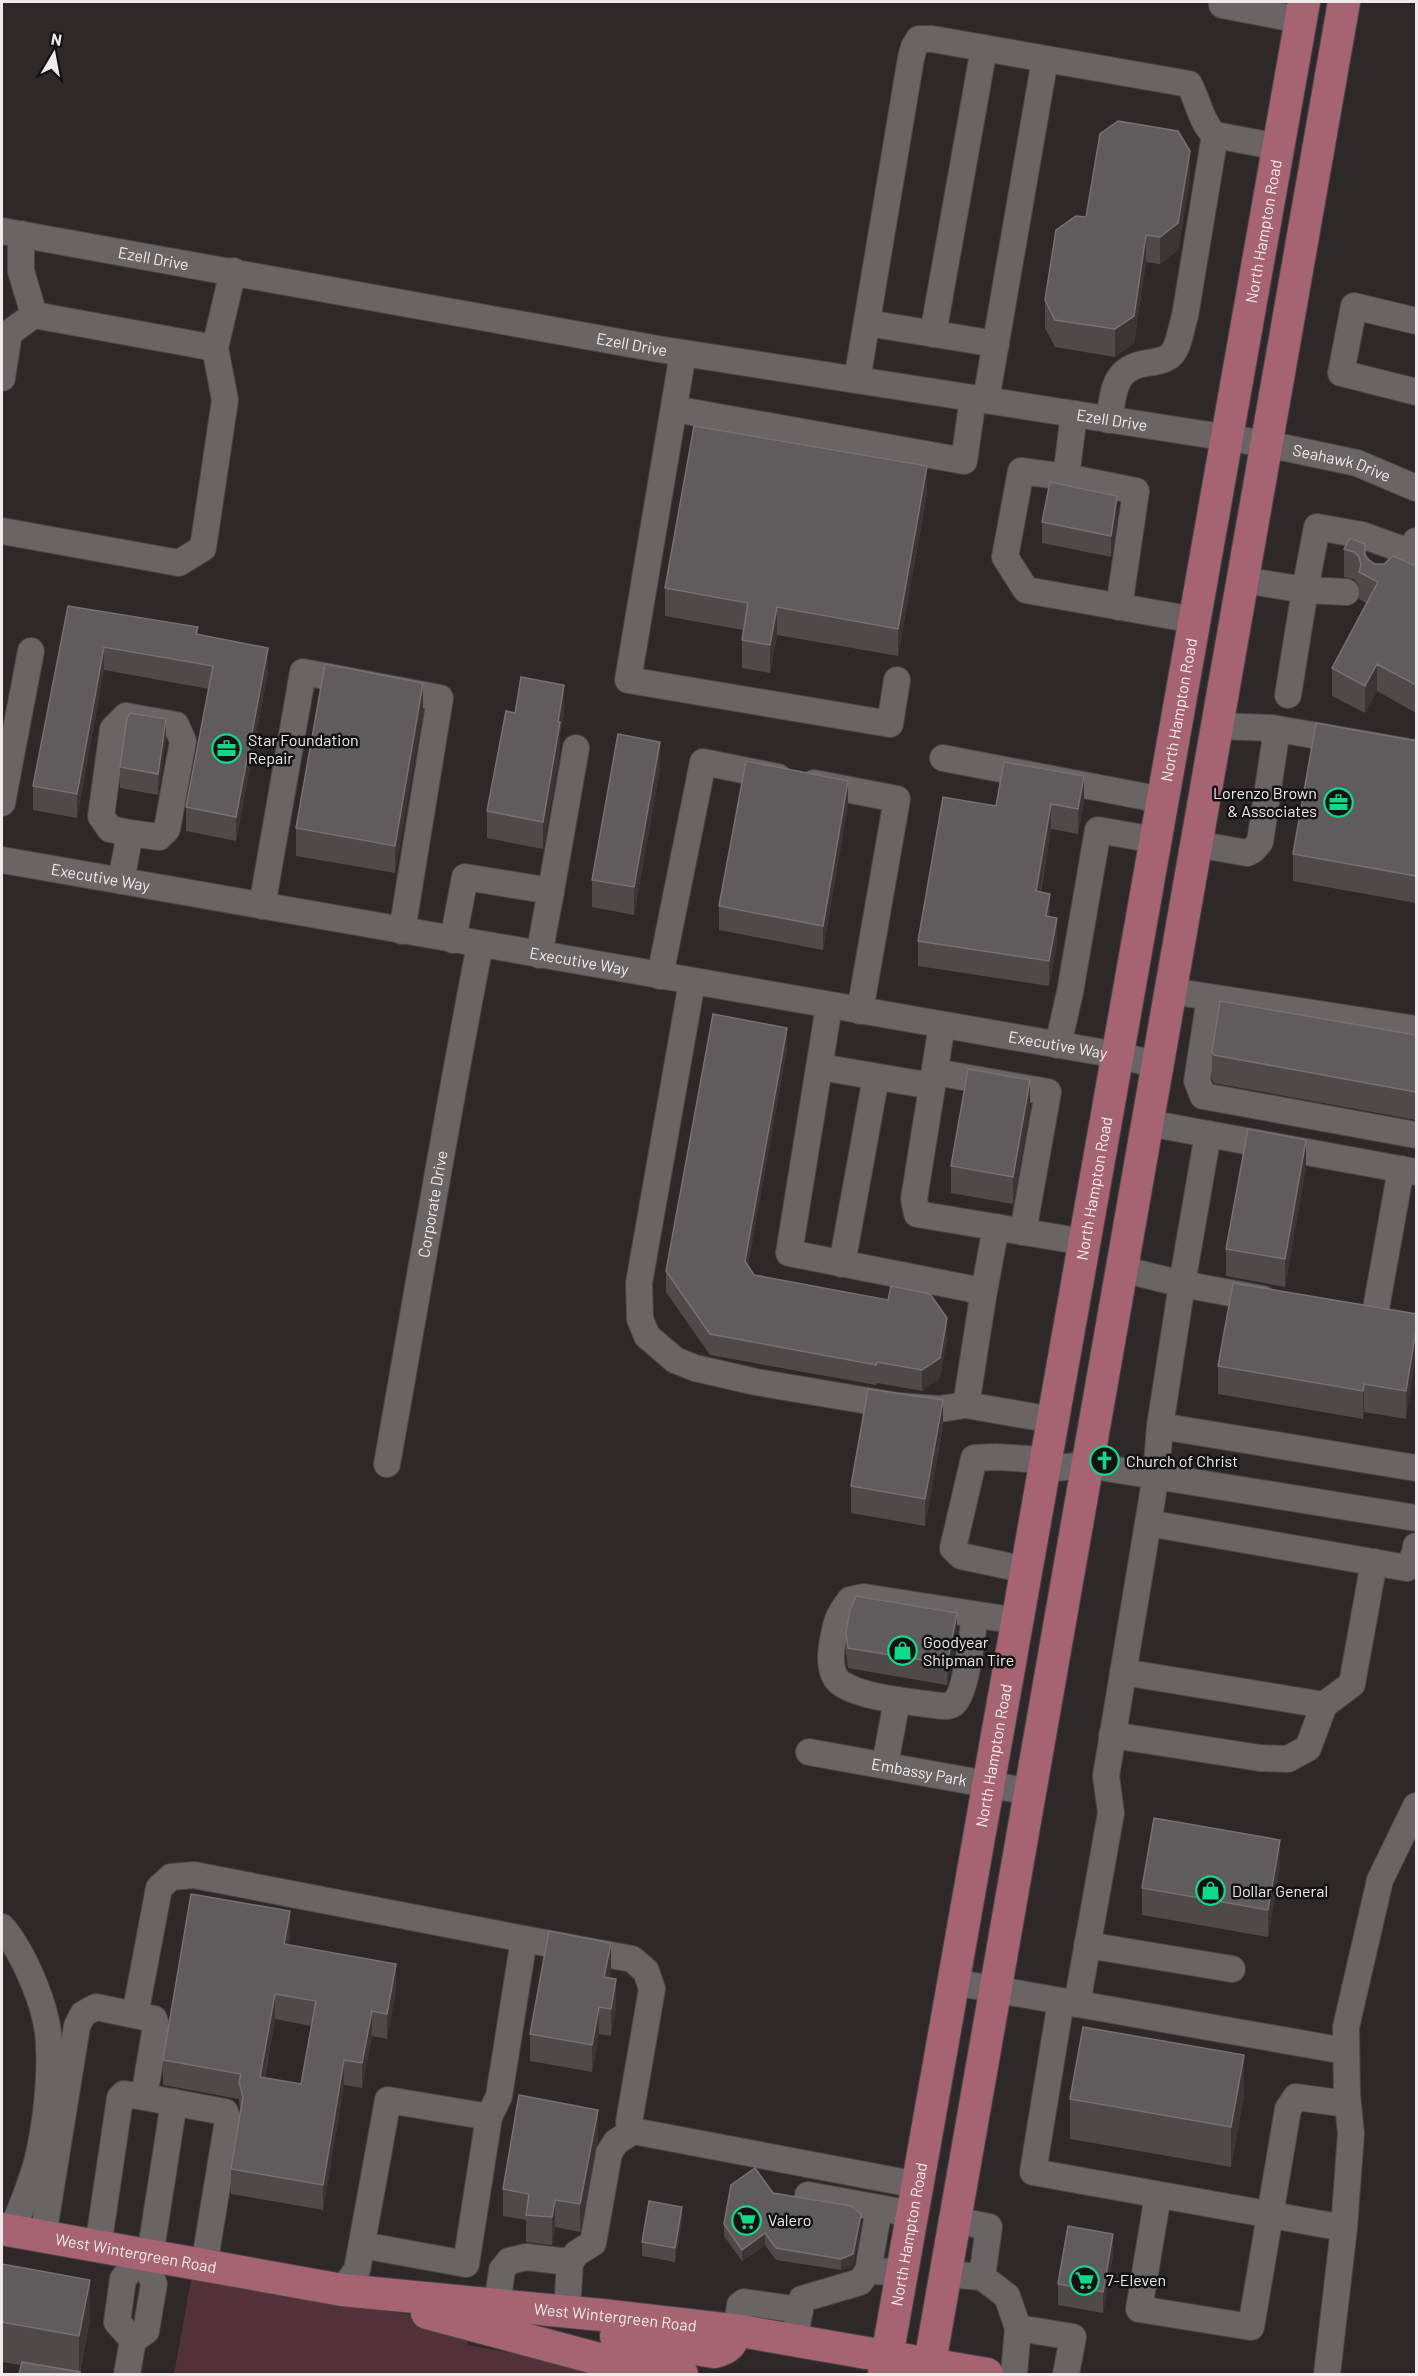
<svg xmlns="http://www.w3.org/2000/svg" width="1418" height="2376" viewBox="0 0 1418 2376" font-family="Barlow,sans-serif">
<rect width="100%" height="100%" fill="#2e2829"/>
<path fill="#523238" d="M 192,2275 L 470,2326 L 467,2345 L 626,2374 L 174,2374 Z"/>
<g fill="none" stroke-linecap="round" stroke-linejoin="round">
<defs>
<g id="minor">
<path d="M 1222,2 L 1222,5 L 1300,20"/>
<path id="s1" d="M 2,231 L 658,349 L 1267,444 L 1357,463 L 1416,488"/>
<path d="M 21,234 L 21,271 L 34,315 L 215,348 L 233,271"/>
<path d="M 1416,321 L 1354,306 L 1341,373 L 1416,392"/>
<path d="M 867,323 L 996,344"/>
<path d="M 933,334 L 984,48"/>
<path d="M 683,353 L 628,680 L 890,724 L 897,680"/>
<path d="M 2,378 L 9,333 L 34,315"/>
<path d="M 857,380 L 911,58 L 914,47 L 919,39 L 932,39 L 1189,84 C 1198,100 1201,123 1215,135 L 1278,147"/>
<path d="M 986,400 L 1045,59"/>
<path d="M 674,409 L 964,461 L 973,398"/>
<path d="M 1074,414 L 1066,477 L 1021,471 L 1005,557 L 1026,590 L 1194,620"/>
<path d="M 1109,420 C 1114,391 1113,368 1147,363 C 1155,362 1163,361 1170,356 C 1179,348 1181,328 1185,316 L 1215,135"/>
<path d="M 1066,477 L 1136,491 L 1119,607"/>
<path d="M 2,531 L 179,563 L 203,548 L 225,400 L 215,348"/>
<path d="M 1243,580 L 1305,590 L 1317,527 L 1362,535 L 1412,553 L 1416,541"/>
<path d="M 1288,695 L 1305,590 L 1346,592"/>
<path d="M 1217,726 L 1272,728 L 1416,753"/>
<path d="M 943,758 L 1162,800"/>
<path d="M 814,783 L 897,799 L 860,1011"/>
<path d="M 2,803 L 31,651"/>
<path d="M 1196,844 L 1247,853 L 1253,850 L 1260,842 L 1277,729"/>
<path id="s2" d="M 2,860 L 1117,1055 L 1158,1065"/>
<path d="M 121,881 L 130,833 L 159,837 L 167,829 L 183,741 L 176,725 L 126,716 L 113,729 L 101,816 L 110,829 L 130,833"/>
<path d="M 551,891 L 576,748"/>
<path d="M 262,906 L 303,672 L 440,698 L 402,931"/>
<path d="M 453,940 L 465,877 L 551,891 L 539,955"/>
<path d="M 660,976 L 703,762 L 778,777"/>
<path d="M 692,982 L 639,1283 L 640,1319 L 647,1336 L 675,1360 L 695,1368 L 756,1382 L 898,1406 L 939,1409 L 966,1405"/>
<path d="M 1171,991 L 1416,1029"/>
<path d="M 1210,998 L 1197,1081 L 1203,1096 L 1416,1135"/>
<path d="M 829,1006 L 789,1253 L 972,1289 L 983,1297 L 966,1405 L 1053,1420"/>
<path d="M 942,1025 L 914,1199 L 917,1214 L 1084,1242"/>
<path d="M 1058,1045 L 1070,992 L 1098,830 L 1155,840"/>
<path d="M 820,1067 L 932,1086"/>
<path d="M 935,1072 L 1048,1092 L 1023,1232"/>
<path d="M 1148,1123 L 1416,1172"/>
<path d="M 842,1264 L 876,1077"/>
<path d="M 1122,1269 L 1182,1284 L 1208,1134"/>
<path d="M 983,1297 L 996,1227"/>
<path d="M 1355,1317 L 1374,1320 L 1401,1169"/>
<path d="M 1160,1426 L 1416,1468"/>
<path id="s3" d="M 387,1464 C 418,1291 446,1118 480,945"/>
<path d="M 1044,1469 L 1087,1465 L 1416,1518"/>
<path d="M 1148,1523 L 1407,1568 L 1415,1554 L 1416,1546"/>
<path d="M 1026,1570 L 961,1556 L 953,1548 L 974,1458 L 996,1457 L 1046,1460"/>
<path d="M 975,1615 C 972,1634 967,1689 955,1702 C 952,1706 947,1706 942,1706 C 915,1702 865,1699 842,1684 C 830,1677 830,1658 832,1646 C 836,1624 836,1618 850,1600 L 864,1597 L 1017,1621"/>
<path d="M 1123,1672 L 1324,1705 L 1352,1684 L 1374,1562"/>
<path d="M 1112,1735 L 1260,1758 L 1288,1759 L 1308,1748 L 1324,1705"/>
<path id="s4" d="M 809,1752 L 1030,1792"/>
<path d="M 885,1765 L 897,1700"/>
<path d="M 2,1927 C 24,1953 48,2008 49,2044 C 51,2079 46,2124 38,2158 C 32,2183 21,2207 12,2231"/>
<path d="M 1087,1945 L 1232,1969"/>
<path d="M 953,1982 L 1345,2051"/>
<path d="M 1061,2001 L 1033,2172 L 1344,2228"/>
<path d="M 1077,2004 L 1111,1813 L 1106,1776 L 1156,1475 L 1160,1426 L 1182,1284 L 1263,1299"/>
<path d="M 135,2015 L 159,1888 L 171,1877 L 194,1875 L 524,1939"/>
<path d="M 489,2117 L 499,2096 L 524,1939 L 632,1959 L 646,1971 L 652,1989 L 629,2122 L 633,2131 L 918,2185"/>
<path d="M 808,2195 L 912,2214"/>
<path d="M 1158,2195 L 1139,2309 L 1251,2327 L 1288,2109 L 1296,2097 L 1347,2104"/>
<path d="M 955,2220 L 989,2227 L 982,2277"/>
<path d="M 43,2237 L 77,2026 L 83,2014 L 96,2007 L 154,2019 L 156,2026 L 144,2097 L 225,2112 L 228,2120 L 204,2266"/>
<path d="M 98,2247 L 120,2098 L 124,2094 L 144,2097"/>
<path d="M 150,2256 L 174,2102"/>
<path d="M 868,2271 L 879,2208"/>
<path d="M 946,2274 L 982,2277 L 1007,2296 L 1018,2328 L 1014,2374"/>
<path d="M 342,2290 L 357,2270 L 388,2100 L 489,2117 L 466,2264 L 362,2245"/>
<path d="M 497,2305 L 502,2270 L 509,2261 L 526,2257 L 570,2262"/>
<path d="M 567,2311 L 570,2262 L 577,2253 L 593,2243 L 609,2153 L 616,2142 L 633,2131"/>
<path d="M 1018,2328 L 1073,2337 L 1066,2374"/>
<path d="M 736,2331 L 740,2305 L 744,2302 L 800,2310"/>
<path d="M 133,2340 L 117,2322 L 123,2279 L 143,2255"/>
<path d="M 794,2341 L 802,2299 L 860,2282 L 868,2271 L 902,2272"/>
<path d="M 127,2374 L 133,2340 L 146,2331 L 154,2284 L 143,2255"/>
<path d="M 1327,2374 L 1344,2228 L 1351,2133 L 1347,2095 L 1346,2027 L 1380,1880 L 1416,1806"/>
</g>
<g id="major">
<path id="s5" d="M 2,2229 L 342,2290 L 602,2315 L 741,2331 L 987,2374"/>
<path d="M 427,2313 L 595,2358 L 682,2374"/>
<path d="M 616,2336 L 714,2352 C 728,2349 732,2344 736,2331"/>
<path id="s6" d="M 884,2374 L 1304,2"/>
<path d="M 928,2374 L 1344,2"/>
</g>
</defs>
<use href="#minor" stroke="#4a4546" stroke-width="28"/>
<use href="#major" stroke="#4a4546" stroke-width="34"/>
<use href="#minor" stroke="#6a6465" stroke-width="26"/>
<use href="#major" stroke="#a66472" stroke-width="32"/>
</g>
<path fill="#4f494a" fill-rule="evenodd" d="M 1190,178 L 1178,250 L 1160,264 L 1146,262 L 1134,343 L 1115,357 L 1055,347 L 1045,328 L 1045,300 Z
M 927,493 L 898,656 L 777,635 L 770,673 L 742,668 L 742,640 L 743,630 L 665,616 L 665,588 Z
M 1117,517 L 1111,557 L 1042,543 L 1042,522 Z
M 1344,549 L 1365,555 L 1369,560 L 1375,564 L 1416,566 L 1416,713 L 1377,691 L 1365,713 L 1332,696 L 1332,668 L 1366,603 L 1359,599 L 1359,585 L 1354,579 L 1344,577 Z
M 68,606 L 198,634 L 268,672 L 236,841 L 186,831 L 186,807 L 209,689 L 104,670 L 77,818 L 33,810 L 33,786 Z
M 423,710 L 395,873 L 296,856 L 296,828 Z
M 515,713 L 564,713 L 560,734 L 560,750 L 543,849 L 487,838 L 487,811 Z
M 166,740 L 158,795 L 120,788 L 120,767 Z
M 1416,741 L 1416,903 L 1293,881 L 1293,854 Z
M 660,769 L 634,915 L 592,907 L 592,880 Z
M 1084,801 L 1078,834 L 1051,829 L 1041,892 L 1050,916 L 1057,943 L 1049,986 L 918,966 L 918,941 L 996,806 Z
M 848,805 L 823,950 L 719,930 L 719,906 Z
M 1416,1035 L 1416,1120 L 1214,1083 L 1212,1079 L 1212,1052 Z
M 787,1049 L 748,1265 L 754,1275 L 947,1339 L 940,1378 L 922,1391 L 877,1383 L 876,1385 L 710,1355 L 666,1292 L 666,1271 Z
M 1030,1107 L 1013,1204 L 951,1193 L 951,1166 Z
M 1306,1167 L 1285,1287 L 1226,1276 L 1226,1249 Z
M 1416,1314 L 1406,1419 L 1364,1412 L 1363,1419 L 1218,1394 L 1218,1366 Z
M 943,1427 L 925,1526 L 851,1513 L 851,1486 Z
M 846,1632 L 957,1634 L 947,1685 L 848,1668 L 846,1653 Z
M 1280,1867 L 1268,1937 L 1142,1915 L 1142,1888 Z
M 290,1937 L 288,1945 L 396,1989 L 387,2039 L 372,2036 L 362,2088 L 344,2085 L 323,2210 L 231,2194 L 231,2169 L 240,2112 L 239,2099 L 163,2085 L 163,2060 ZM 275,2019 L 311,2026 L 301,2084 L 265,2078 Z
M 611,1970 L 609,1978 L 616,2007 L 611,2036 L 599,2034 L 592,2072 L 530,2061 L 530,2034 Z
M 1244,2095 L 1231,2167 L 1070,2139 L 1070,2099 Z
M 598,2137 L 580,2232 L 555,2227 L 552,2245 L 526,2242 L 526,2220 L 503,2216 L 503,2189 Z
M 773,2193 L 861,2226 L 853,2266 L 841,2270 L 776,2260 L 765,2245 L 742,2261 L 724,2236 L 724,2224 Z
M 682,2221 L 675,2262 L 642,2256 L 642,2242 Z
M 1113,2255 L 1103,2313 L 1058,2305 L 1058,2284 Z
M 2,2264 L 90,2320 L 80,2372 L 80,2374 L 2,2362 Z"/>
<path fill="#3b3536" d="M 1190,151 L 1190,178 L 1178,250 L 1160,264 L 1160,237 Z
M 1146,235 L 1146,262 L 1134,343 L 1115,357 L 1115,329 Z
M 927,466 L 927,493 L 898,656 L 898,629 Z
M 1117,496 L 1117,517 L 1111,557 L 1111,536 Z
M 777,607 L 777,635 L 770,673 L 770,645 Z
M 104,647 L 104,670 L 77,818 L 77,794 Z
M 268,648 L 268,672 L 236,841 L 236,817 Z
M 1377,664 L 1377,691 L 1365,713 L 1365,686 Z
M 423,683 L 423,710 L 395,873 L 395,846 Z
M 564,685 L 564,713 L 560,734 L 560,750 L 543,849 L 543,822 L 558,722 Z
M 166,719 L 166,740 L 158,795 L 158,774 Z
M 660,742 L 660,769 L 634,915 L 634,887 Z
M 1084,776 L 1084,801 L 1078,834 L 1078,809 Z
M 848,781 L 848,805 L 823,950 L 823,926 Z
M 1051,804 L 1051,829 L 1036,916 L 1036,891 Z
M 1050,894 L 1050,919 L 1046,916 Z
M 1057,918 L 1057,943 L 1049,986 L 1049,961 Z
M 787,1028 L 787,1049 L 745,1282 L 745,1261 Z
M 1030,1080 L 1030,1107 L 1013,1204 L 1013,1177 Z
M 1306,1140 L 1306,1167 L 1285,1287 L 1285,1259 Z
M 947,1318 L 947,1339 L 940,1378 L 922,1391 L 922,1370 Z
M 1416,1330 L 1416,1357 L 1406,1419 L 1406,1391 Z
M 1364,1384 L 1364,1412 L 1363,1419 L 1363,1391 Z
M 943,1400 L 943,1427 L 925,1526 L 925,1499 Z
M 957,1613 L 957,1634 L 947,1685 L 947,1664 Z
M 1280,1840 L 1280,1867 L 1268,1937 L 1268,1910 Z
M 290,1911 L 290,1937 L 284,1969 L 284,1944 Z
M 611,1943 L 611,1970 L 604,2005 L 604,1977 Z
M 396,1964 L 396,1989 L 387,2039 L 387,2014 Z
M 616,1979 L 616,2007 L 611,2036 L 611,2009 Z
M 275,1994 L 275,2019 L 260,2102 L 260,2077 Z
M 599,2007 L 599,2034 L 592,2072 L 592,2045 Z
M 372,2011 L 372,2036 L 362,2088 L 362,2063 Z
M 1244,2055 L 1244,2095 L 1231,2167 L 1231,2127 Z
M 344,2060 L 344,2085 L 323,2210 L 323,2185 Z
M 598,2110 L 598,2137 L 580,2232 L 580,2204 Z
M 555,2200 L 555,2227 L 552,2245 L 552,2217 Z
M 682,2207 L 682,2221 L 675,2262 L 675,2248 Z
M 861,2214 L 861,2226 L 853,2266 L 841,2270 L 841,2259 Z
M 765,2233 L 765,2245 L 742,2261 L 742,2250 Z
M 1113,2234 L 1113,2255 L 1103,2313 L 1103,2292 Z
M 90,2280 L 90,2320 L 79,2374 L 79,2336 Z"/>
<path fill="#605b5c" stroke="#777172" stroke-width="1.5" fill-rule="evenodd" d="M 1118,121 L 1178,131 L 1190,151 L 1178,223 L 1160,237 L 1146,235 L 1134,316 L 1115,329 L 1055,320 L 1045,300 L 1056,230 L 1076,216 L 1086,217 L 1100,134 Z
M 694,426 L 927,466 L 898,629 L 777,607 L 770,645 L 742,640 L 748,603 L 665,588 Z
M 1050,482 L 1117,496 L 1111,536 L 1042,522 Z
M 1350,538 L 1365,544 L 1365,555 L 1369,560 L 1375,564 L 1384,564 L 1393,556 L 1416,566 L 1416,685 L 1377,664 L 1365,686 L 1332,668 L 1378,582 L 1359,572 L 1361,565 L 1359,557 L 1354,552 L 1344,549 Z
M 68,606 L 198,627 L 196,634 L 268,648 L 236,817 L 186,807 L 213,666 L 104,647 L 77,794 L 33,786 Z
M 325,664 L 423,683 L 395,846 L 296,828 Z
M 521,677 L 564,685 L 558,722 L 560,722 L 543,822 L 487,811 L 506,711 L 515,713 Z
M 130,713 L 166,719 L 158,774 L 120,767 L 127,718 Z
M 1316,723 L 1416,741 L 1416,876 L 1293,854 Z
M 618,734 L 660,742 L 634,887 L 592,880 Z
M 746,761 L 848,781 L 823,926 L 719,906 Z
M 1004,762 L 1084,776 L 1078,809 L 1051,804 L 1036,891 L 1050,894 L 1046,916 L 1057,918 L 1049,961 L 918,941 L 943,797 L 996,806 Z
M 1220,1001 L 1416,1035 L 1416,1092 L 1214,1055 L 1212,1052 Z
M 713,1014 L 787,1028 L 745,1261 L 754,1275 L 888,1300 L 891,1286 L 930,1294 L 947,1318 L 940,1358 L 922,1370 L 877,1362 L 876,1365 L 710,1334 L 666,1271 Z
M 968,1069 L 1030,1080 L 1013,1177 L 951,1166 Z
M 1248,1129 L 1306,1140 L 1285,1259 L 1226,1249 Z
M 1233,1283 L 1416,1314 L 1416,1330 L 1406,1391 L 1364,1384 L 1363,1391 L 1218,1366 Z
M 868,1389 L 943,1400 L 925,1499 L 851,1486 Z
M 856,1596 L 957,1613 L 947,1664 L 848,1648 L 846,1632 L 850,1610 Z
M 1154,1818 L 1280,1840 L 1268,1910 L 1142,1888 Z
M 191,1894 L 290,1911 L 284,1944 L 396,1964 L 387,2014 L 372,2011 L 362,2063 L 344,2060 L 323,2185 L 231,2169 L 243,2097 L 239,2082 L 241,2074 L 163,2060 ZM 275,1994 L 316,2001 L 301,2084 L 260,2077 Z
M 549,1931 L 611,1943 L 604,1977 L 616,1979 L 611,2009 L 599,2007 L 592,2045 L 530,2034 Z
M 1083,2027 L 1244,2055 L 1231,2127 L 1070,2099 Z
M 519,2095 L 598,2110 L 580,2204 L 555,2200 L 552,2217 L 526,2215 L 529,2194 L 503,2189 Z
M 755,2168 L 773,2193 L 851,2206 L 861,2214 L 853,2254 L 841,2259 L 776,2248 L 765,2233 L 742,2250 L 724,2224 L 731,2185 Z
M 649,2201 L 682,2207 L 675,2248 L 642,2242 Z
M 1068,2226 L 1113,2234 L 1103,2292 L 1058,2284 Z
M 2,2264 L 90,2280 L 79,2336 L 2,2322 Z
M 22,2362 L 80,2372 L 80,2374 L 19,2374 Z"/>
<defs>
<symbol id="office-ring" viewBox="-11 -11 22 22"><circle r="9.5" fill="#141212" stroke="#12d98a" stroke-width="1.5"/><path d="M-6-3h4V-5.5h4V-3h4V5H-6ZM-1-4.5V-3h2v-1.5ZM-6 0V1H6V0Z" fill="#12d98a"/></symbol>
<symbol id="church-ring" viewBox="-11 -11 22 22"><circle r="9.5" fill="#141212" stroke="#12d98a" stroke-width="1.5"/><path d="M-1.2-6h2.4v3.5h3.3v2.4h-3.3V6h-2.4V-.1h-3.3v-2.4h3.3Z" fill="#12d98a"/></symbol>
<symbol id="shop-ring" viewBox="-11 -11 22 22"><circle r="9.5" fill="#141212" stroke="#12d98a" stroke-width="1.5"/><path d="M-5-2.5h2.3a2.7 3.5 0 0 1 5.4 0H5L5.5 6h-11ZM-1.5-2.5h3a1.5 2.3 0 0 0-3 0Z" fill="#12d98a"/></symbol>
<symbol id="supermarket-ring" viewBox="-11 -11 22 22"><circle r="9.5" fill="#141212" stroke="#12d98a" stroke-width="1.5"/><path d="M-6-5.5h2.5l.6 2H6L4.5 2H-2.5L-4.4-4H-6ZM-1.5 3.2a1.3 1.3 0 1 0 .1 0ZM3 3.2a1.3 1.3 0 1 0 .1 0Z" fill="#12d98a"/></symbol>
</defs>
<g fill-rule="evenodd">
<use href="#office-ring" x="210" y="732" width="33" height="33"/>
<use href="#office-ring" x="1322" y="786" width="33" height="33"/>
<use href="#church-ring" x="1088" y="1444" width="33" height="33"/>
<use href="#shop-ring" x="886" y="1634" width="33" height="33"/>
<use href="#shop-ring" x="1194" y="1874" width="33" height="33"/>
<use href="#supermarket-ring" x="730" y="2204" width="33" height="33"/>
<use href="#supermarket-ring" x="1068" y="2264" width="33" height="33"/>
</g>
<g text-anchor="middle" stroke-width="5" stroke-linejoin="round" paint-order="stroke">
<g font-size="16" fill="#efebec" stroke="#141212">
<text dy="6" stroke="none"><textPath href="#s6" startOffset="2176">North Hampton Road</textPath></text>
<text dy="6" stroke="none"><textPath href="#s1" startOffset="154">Ezell Drive</textPath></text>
<text dy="6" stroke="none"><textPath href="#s1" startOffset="640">Ezell Drive</textPath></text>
<text dy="6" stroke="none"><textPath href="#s1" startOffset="1126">Ezell Drive</textPath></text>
<text dy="6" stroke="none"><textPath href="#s1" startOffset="1360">Seahawk Drive</textPath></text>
<text dy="6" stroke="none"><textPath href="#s6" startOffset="1690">North Hampton Road</textPath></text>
<text dy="6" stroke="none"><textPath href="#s2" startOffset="100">Executive Way</textPath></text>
<text dy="6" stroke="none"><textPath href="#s2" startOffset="586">Executive Way</textPath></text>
<text dy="6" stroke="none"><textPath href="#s2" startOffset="1072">Executive Way</textPath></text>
<text dy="6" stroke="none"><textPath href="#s6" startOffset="1204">North Hampton Road</textPath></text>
<text dy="6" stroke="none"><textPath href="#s3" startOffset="264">Corporate Drive</textPath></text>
<text dy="6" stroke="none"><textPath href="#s6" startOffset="628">North Hampton Road</textPath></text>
<text dy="6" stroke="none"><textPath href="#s4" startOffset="112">Embassy Park</textPath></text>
<text dy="6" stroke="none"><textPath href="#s6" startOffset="142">North Hampton Road</textPath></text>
<text dy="6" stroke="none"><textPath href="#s5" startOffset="136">West Wintergreen Road</textPath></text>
<text dy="6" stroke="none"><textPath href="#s5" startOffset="620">West Wintergreen Road</textPath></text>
</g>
<g font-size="16" fill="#efebec" stroke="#141212" text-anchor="start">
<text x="248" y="746">Star Foundation<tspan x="248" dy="18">Repair</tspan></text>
<text x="1317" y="799" text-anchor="end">Lorenzo Brown<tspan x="1317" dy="18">&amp; Associates</tspan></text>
<text x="1126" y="1467">Church of Christ</text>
<text x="923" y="1648">Goodyear<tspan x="923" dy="18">Shipman Tire</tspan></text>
<text x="1232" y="1897">Dollar General</text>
<text x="768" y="2226">Valero</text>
<text x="1106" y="2286">7-Eleven</text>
</g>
</g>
<rect width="1418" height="2376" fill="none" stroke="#efebec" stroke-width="6"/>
<g transform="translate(54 54) rotate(10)" stroke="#141212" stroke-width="4.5" paint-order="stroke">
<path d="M0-4.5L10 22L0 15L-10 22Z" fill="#efebec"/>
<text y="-9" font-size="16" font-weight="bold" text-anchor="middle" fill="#efebec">N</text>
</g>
</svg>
